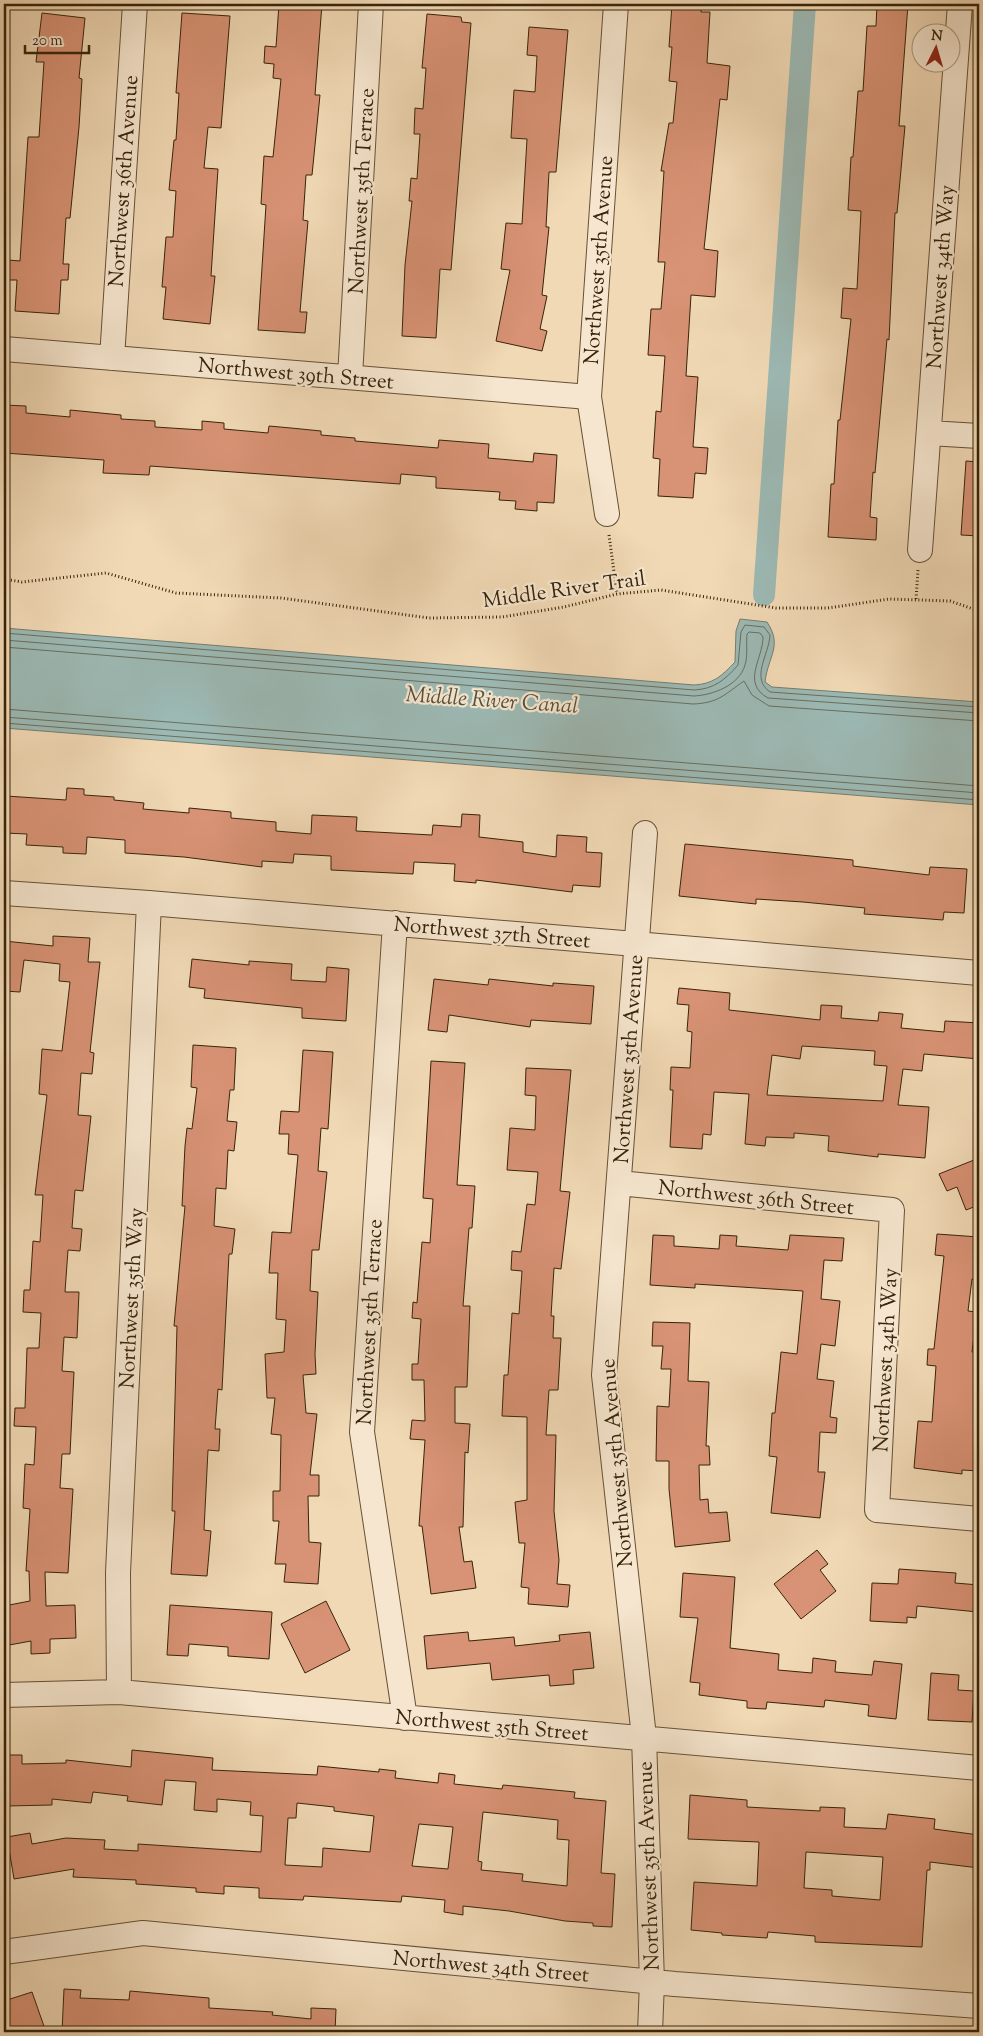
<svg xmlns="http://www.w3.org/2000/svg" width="983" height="2036" viewBox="0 0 983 2036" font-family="'Sorts Mill Goudy',serif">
<rect width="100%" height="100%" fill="#f1d9b5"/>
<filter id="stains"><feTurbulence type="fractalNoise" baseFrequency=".004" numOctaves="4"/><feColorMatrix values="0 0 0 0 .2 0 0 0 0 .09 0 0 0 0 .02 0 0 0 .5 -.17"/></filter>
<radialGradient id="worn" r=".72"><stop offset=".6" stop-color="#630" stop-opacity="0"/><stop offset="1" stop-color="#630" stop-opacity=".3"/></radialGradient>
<path fill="#9cb9b4" stroke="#747d70" d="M 740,619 L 767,622 C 783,646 768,656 765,682 L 772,687 L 979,702 L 979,805 L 4,728 L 4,628 L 694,685 C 713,684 722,676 735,662 L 736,631 Z"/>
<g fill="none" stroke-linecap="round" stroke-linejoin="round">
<path stroke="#6a6e5f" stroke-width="1" d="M 4,633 L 694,690 C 714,689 725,680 738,665 L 741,632 L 745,625 L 764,627 L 770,635 C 769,655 750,678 770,692 L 979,707
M 4,640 L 694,696 C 712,695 739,686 745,665 C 748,656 746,643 747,634 L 749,632 L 760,633 L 763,637 C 763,659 741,683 768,698 L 979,713
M 4,647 L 693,704 C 719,703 725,694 744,681 L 752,695 L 769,706 L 979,721
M 4,709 L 979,786
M 4,717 L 979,793
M 4,723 L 979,800"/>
<path stroke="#9cb9b4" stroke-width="22" d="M 764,595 L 805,4"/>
</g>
<path fill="#d89275" stroke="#37240a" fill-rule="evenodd" d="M 279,4 L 322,4 L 315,95 L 320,95 L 312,175 L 306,175 L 303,220 L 308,221 L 300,312 L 307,312 L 305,333 L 258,330 L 266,205 L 261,204 L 264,156 L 273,157 L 281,79 L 273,78 L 274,64 L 264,63 L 265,46 L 276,47 Z
M 672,4 L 701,4 L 701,12 L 710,12 L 707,63 L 730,66 L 727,100 L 720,99 L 704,249 L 718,251 L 715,297 L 691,295 L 686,376 L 698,377 L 693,447 L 708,448 L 706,474 L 695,473 L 693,498 L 658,496 L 660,459 L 653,458 L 656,411 L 661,412 L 665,356 L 648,355 L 651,309 L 661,309 L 665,262 L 658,262 L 664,171 L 661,171 L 669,123 L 673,123 L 677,82 L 669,81 L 672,47 L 669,47 Z
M 877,4 L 908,4 L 899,126 L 905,126 L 897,213 L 895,213 L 889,340 L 887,339 L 875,473 L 873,472 L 870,517 L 877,518 L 876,540 L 828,537 L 831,484 L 834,484 L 838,420 L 840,420 L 851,319 L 841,318 L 843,288 L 857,289 L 861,211 L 848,210 L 851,157 L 853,157 L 858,91 L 863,91 L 867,26 L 876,26 Z
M 42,13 L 85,18 L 79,78 L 82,79 L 79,127 L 70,218 L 66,218 L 63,264 L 69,264 L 68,280 L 61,280 L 59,314 L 15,311 L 17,280 L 7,280 L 8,260 L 20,261 L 28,137 L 39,137 L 44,62 L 36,62 Z
M 182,13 L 230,16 L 221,128 L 208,127 L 204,168 L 218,169 L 211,276 L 215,276 L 210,324 L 163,319 L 166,287 L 162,287 L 166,237 L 173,237 L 176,191 L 169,190 L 174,140 L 176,140 L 179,93 L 176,93 Z
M 427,14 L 461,17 L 462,22 L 471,23 L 451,270 L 440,269 L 436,338 L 402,336 L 405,265 L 412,201 L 409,201 L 411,178 L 417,179 L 420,134 L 414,134 L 415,108 L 423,109 L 426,68 L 422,68 Z
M 529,27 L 568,30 L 556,172 L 549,172 L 546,227 L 549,227 L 542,295 L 547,296 L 540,329 L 547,331 L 542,351 L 496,341 L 510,270 L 501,269 L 506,223 L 522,224 L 527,139 L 511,138 L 514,90 L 535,92 L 537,56 L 527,55 Z
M 4,405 L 26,406 L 26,413 L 70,417 L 70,410 L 121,415 L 121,419 L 155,421 L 155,427 L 202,430 L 202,421 L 224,423 L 224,429 L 268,433 L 269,426 L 291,428 L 321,431 L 321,435 L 355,438 L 355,441 L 438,448 L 439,440 L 489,444 L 488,458 L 533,462 L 534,453 L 557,455 L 554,503 L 537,502 L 537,511 L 515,509 L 516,501 L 499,500 L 500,492 L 436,488 L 436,477 L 401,474 L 400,484 L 150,466 L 149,475 L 103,473 L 104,460 L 4,453 Z
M 966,461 L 979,462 L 979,536 L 961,535 Z
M 67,788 L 84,789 L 84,795 L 114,797 L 114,800 L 144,803 L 143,809 L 189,813 L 189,808 L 231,812 L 231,818 L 276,822 L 276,831 L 311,834 L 312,815 L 357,817 L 356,831 L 432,835 L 433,825 L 461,827 L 462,814 L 480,815 L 479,837 L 523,842 L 523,852 L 556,857 L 557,835 L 587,837 L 586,852 L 602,853 L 600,887 L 573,885 L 572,892 L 476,880 L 476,883 L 454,881 L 455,864 L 414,862 L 413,874 L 331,870 L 331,856 L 294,854 L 293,863 L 262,861 L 262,867 L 184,857 L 125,853 L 125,840 L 87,837 L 86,854 L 63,853 L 63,847 L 26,845 L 27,834 L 4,833 L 6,796 L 66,800 Z
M 685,844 L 853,860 L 853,866 L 929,875 L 930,867 L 967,869 L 964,913 L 944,912 L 943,920 L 864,914 L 865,908 L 803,902 L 756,899 L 756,904 L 679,896 Z
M 53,936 L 90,938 L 88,962 L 100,962 L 90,1052 L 94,1053 L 92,1074 L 81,1073 L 78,1115 L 91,1116 L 83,1191 L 75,1190 L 72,1228 L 82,1229 L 80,1251 L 68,1250 L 65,1292 L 79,1292 L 77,1338 L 64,1337 L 62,1371 L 74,1372 L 70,1454 L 62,1454 L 60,1488 L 73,1489 L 68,1573 L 45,1572 L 46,1606 L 75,1605 L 76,1638 L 50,1639 L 50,1653 L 31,1654 L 31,1641 L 4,1646 L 4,1606 L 30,1601 L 29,1571 L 26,1571 L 30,1509 L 23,1508 L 25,1464 L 34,1465 L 36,1427 L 14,1426 L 15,1408 L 25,1408 L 27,1348 L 39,1348 L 41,1313 L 23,1312 L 24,1290 L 30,1290 L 33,1241 L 40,1242 L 43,1195 L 35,1195 L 47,1095 L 39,1094 L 42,1049 L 62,1051 L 70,982 L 59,981 L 60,964 L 24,960 L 20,992 L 4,991 L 4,941 L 53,946 Z
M 192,959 L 249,965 L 249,961 L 292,964 L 291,980 L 326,982 L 327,967 L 349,969 L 346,1021 L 302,1018 L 302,1008 L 204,998 L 205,989 L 189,987 Z
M 434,979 L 488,985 L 489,979 L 553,986 L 553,983 L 594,986 L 591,1024 L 531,1020 L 530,1027 L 449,1015 L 447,1032 L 428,1030 Z
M 679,988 L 730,993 L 729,1010 L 820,1020 L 821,1005 L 842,1006 L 841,1018 L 878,1021 L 879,1012 L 903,1014 L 901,1028 L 944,1032 L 945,1021 L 979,1023 L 979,1059 L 924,1054 L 922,1071 L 903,1069 L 898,1105 L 929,1107 L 925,1158 L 878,1154 L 878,1157 L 828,1151 L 829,1136 L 794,1133 L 794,1138 L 766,1137 L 765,1146 L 745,1144 L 749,1094 L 714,1092 L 711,1135 L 703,1134 L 702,1149 L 670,1147 L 673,1090 L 670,1090 L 671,1067 L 690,1068 L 692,1032 L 687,1031 L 689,1005 L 677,1004 ZM 802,1046 L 875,1051 L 874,1065 L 887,1066 L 883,1101 L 767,1095 L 772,1055 L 800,1059 Z
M 193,1045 L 236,1048 L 234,1090 L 230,1090 L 227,1121 L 237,1122 L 234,1151 L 228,1150 L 226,1189 L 216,1188 L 214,1226 L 235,1229 L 232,1254 L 229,1254 L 222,1390 L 218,1389 L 215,1429 L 220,1429 L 219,1451 L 208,1450 L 204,1530 L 211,1531 L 207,1576 L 171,1574 L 175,1511 L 172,1511 L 177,1326 L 174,1326 L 185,1206 L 182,1206 L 185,1146 L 187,1128 L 192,1129 L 197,1088 L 191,1087 Z
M 303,1050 L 333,1052 L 328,1129 L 321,1128 L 318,1171 L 327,1172 L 319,1250 L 312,1250 L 310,1291 L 318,1292 L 315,1354 L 316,1374 L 303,1375 L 306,1413 L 317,1414 L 310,1475 L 319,1475 L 319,1496 L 308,1496 L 309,1542 L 321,1543 L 318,1584 L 284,1582 L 286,1564 L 275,1564 L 279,1521 L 273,1521 L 273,1491 L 280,1491 L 281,1435 L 271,1434 L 275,1398 L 267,1398 L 265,1354 L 284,1352 L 286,1320 L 276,1319 L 278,1273 L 269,1273 L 272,1232 L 291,1233 L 298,1155 L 288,1154 L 289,1134 L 279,1134 L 281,1111 L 299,1112 Z
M 431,1061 L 465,1063 L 457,1185 L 475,1186 L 472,1228 L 469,1228 L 463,1306 L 470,1306 L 467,1387 L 455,1387 L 455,1423 L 470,1424 L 468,1453 L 465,1452 L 463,1527 L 459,1527 L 464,1562 L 472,1561 L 476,1588 L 431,1594 L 422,1526 L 419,1526 L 425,1440 L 410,1439 L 412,1420 L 425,1421 L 424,1380 L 412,1380 L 412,1364 L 418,1364 L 421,1319 L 412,1318 L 413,1302 L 417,1303 L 422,1242 L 430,1243 L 433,1199 L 423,1198 Z
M 526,1068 L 571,1070 L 560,1191 L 570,1192 L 561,1269 L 554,1268 L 551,1316 L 554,1316 L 553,1338 L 561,1338 L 558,1390 L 549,1390 L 546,1435 L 556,1435 L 554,1511 L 559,1560 L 557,1584 L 570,1585 L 568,1607 L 528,1604 L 529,1588 L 521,1587 L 525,1543 L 519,1543 L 515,1502 L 527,1500 L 527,1417 L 502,1416 L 504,1375 L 508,1375 L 512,1313 L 519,1314 L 522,1271 L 511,1270 L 512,1251 L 521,1252 L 527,1204 L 535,1205 L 538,1172 L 507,1170 L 510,1128 L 535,1130 L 536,1096 L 525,1095 Z
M 979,1158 L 979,1205 L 966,1210 L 957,1187 L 947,1191 L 939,1174 Z
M 937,1234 L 979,1237 L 979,1269 L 977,1269 L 976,1280 L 972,1279 L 968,1311 L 977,1312 L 972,1352 L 979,1353 L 979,1471 L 962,1470 L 962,1474 L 914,1468 L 918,1421 L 932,1422 L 936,1366 L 927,1365 L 928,1349 L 934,1349 L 944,1256 L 935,1255 Z
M 653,1235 L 674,1236 L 674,1246 L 719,1249 L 720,1235 L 737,1236 L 736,1246 L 788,1250 L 790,1235 L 844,1238 L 842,1261 L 824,1260 L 821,1299 L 840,1301 L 835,1346 L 821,1344 L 817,1379 L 834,1381 L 830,1417 L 837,1418 L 836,1433 L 820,1432 L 818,1472 L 825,1472 L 820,1518 L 771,1513 L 777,1457 L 769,1456 L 772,1413 L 775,1413 L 781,1352 L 797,1354 L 803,1291 L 695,1284 L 695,1288 L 650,1285 Z
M 653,1322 L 690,1323 L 688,1381 L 709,1382 L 706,1446 L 709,1446 L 710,1465 L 699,1465 L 700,1500 L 708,1499 L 709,1513 L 727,1512 L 730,1541 L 675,1547 L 669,1489 L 669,1461 L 656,1461 L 657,1406 L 669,1407 L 671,1369 L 661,1369 L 663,1346 L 652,1346 Z
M 817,1550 L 828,1564 L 820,1570 L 836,1591 L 801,1619 L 774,1584 Z
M 899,1569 L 956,1573 L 955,1583 L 979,1585 L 978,1612 L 917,1606 L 916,1618 L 907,1617 L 907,1623 L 870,1621 L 872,1583 L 898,1584 Z
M 683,1573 L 735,1577 L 730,1648 L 779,1654 L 778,1670 L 812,1673 L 813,1658 L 836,1661 L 835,1672 L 872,1675 L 874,1661 L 902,1664 L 896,1719 L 868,1716 L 869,1705 L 825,1700 L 824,1707 L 767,1702 L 766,1709 L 747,1708 L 747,1701 L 699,1695 L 700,1683 L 690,1682 L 698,1618 L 680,1617 Z
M 326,1601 L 350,1650 L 305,1673 L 281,1624 Z
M 170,1605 L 272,1612 L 269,1659 L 228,1656 L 228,1647 L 189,1644 L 188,1656 L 167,1655 Z
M 468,1632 L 469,1641 L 514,1637 L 515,1646 L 560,1641 L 559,1635 L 590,1632 L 594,1668 L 573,1670 L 574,1684 L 550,1686 L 549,1675 L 492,1680 L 490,1663 L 427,1669 L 424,1636 Z
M 931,1673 L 959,1675 L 958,1690 L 974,1691 L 972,1722 L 928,1720 Z
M 132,1750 L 213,1758 L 212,1770 L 317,1775 L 318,1766 L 379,1772 L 379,1769 L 396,1771 L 395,1778 L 438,1783 L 439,1773 L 455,1775 L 454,1784 L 502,1789 L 503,1785 L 575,1792 L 574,1798 L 606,1801 L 601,1873 L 615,1874 L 612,1927 L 593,1926 L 593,1923 L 565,1921 L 509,1911 L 463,1906 L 463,1915 L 444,1912 L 445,1900 L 402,1896 L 401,1902 L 304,1896 L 303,1900 L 259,1898 L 259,1888 L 224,1886 L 224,1894 L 196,1892 L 196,1888 L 136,1884 L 136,1880 L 73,1877 L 74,1869 L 14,1879 L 7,1837 L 30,1833 L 32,1844 L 66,1838 L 105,1840 L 104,1849 L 138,1851 L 138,1844 L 261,1852 L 263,1816 L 250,1815 L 251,1802 L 217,1799 L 217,1812 L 194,1810 L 196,1782 L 165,1780 L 162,1805 L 127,1801 L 128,1796 L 93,1792 L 91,1803 L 52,1799 L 52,1805 L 7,1806 L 5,1755 L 22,1755 L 22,1764 L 66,1763 L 66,1760 L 131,1767 ZM 297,1803 L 334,1807 L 334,1811 L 374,1816 L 370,1852 L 323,1848 L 322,1867 L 285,1865 L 288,1818 L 296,1818 ZM 483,1812 L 558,1820 L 557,1839 L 569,1840 L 567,1886 L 522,1881 L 523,1874 L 481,1870 L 482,1862 L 478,1861 ZM 419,1824 L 453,1827 L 448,1869 L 412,1866 Z
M 690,1795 L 747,1800 L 747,1807 L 820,1811 L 820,1807 L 845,1808 L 844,1827 L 886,1829 L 888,1814 L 935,1819 L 934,1829 L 979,1835 L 979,1868 L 930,1862 L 930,1870 L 927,1870 L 922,1947 L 815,1942 L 815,1936 L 768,1932 L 767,1938 L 722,1935 L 722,1933 L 691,1930 L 694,1882 L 757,1886 L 759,1842 L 688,1839 ZM 806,1852 L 883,1857 L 880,1900 L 832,1896 L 832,1890 L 804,1888 Z
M 64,1989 L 81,1990 L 80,1998 L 129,2000 L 130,1991 L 209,1998 L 209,2008 L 273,2012 L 272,2015 L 311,2019 L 311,2008 L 336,2009 L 335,2032 L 62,2032 Z
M 32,1992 L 46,2032 L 4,2032 L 4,2001 Z"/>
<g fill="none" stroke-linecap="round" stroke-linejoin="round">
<defs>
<path id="minor" d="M 4,349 L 589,397
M 112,358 L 135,4
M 350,377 L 371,4
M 929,433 L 979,436
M 607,514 L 589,397 L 616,4
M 920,550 L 960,4
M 645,833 L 604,1375 L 644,1737 L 652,1982 L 650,2032
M 4,893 L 149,903 L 979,973
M 395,923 L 362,1432 L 405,1718
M 619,1183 L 892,1210 L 877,1510 L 979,1519
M 119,1692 L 118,1573 L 149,903
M 4,1695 L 119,1692 L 979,1768
M 4,1952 L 143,1933 L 675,1984 L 979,2006"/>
</defs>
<use href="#minor" stroke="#665135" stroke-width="26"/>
<path stroke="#37240a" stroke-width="3" stroke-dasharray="1 2.5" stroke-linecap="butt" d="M 609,535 L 617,594
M 4,579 L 22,582 L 106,573 L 176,593 L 281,598 L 429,618 L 502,617 L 564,607 L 617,594 L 661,590 L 776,608 L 828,608 L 889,599 L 950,601 L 979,611
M 916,599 L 918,570"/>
<use href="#minor" stroke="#f6e6cf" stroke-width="24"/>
</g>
<g text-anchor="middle" stroke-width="4.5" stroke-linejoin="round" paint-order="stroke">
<g font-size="21" fill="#37240a" stroke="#f6e6cf">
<text transform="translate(123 181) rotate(-86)" y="7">Northwest 36th Avenue</text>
<text transform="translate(361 191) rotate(-87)" y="7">Northwest 35th Terrace</text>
<text transform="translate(598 260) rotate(-86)" y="7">Northwest 35th Avenue</text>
<text transform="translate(940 277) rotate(-86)" y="7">Northwest 34th Way</text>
<text transform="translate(296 373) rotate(5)" y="7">Northwest 39th Street</text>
<text transform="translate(564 589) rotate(-8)" y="7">Middle River Trail</text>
<text transform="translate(492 932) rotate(5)" y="7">Northwest 37th Street</text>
<text transform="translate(628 1059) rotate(-86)" y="7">Northwest 35th Avenue</text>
<text transform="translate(756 1197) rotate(6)" y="7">Northwest 36th Street</text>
<text transform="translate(131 1298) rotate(-87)" y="7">Northwest 35th Way</text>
<text transform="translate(369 1322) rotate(-87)" y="7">Northwest 35th Terrace</text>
<text transform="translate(885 1360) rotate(-87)" y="7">Northwest 34th Way</text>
<text transform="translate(616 1463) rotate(-95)" y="7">Northwest 35th Avenue</text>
<text transform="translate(492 1725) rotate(5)" y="7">Northwest 35th Street</text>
<text transform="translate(648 1866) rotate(-92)" y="7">Northwest 35th Avenue</text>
<text transform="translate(491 1966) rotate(5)" y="7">Northwest 34th Street</text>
</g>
<g font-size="22" font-style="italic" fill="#55513d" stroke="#f6e6cf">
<text transform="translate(492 699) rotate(4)" y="8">Middle River Canal</text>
</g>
</g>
<rect width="983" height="2036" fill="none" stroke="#f1d9b5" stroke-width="20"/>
<rect x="5" y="5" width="973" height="2026" fill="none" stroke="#37240a" stroke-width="2.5"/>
<rect x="10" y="10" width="963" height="2016" fill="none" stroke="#37240a"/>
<g transform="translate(936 48) rotate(5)"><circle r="24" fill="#f6e6cf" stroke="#aa9880"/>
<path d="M0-4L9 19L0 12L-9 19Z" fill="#8f2418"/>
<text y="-8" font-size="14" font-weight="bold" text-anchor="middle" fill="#37240a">N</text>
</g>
<path d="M25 45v8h64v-8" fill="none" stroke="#37240a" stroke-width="2.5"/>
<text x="32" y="45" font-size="15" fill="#37240a" stroke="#f6e6cf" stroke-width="4" paint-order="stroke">20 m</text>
<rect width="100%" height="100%" filter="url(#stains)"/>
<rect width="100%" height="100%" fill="url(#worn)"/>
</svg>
